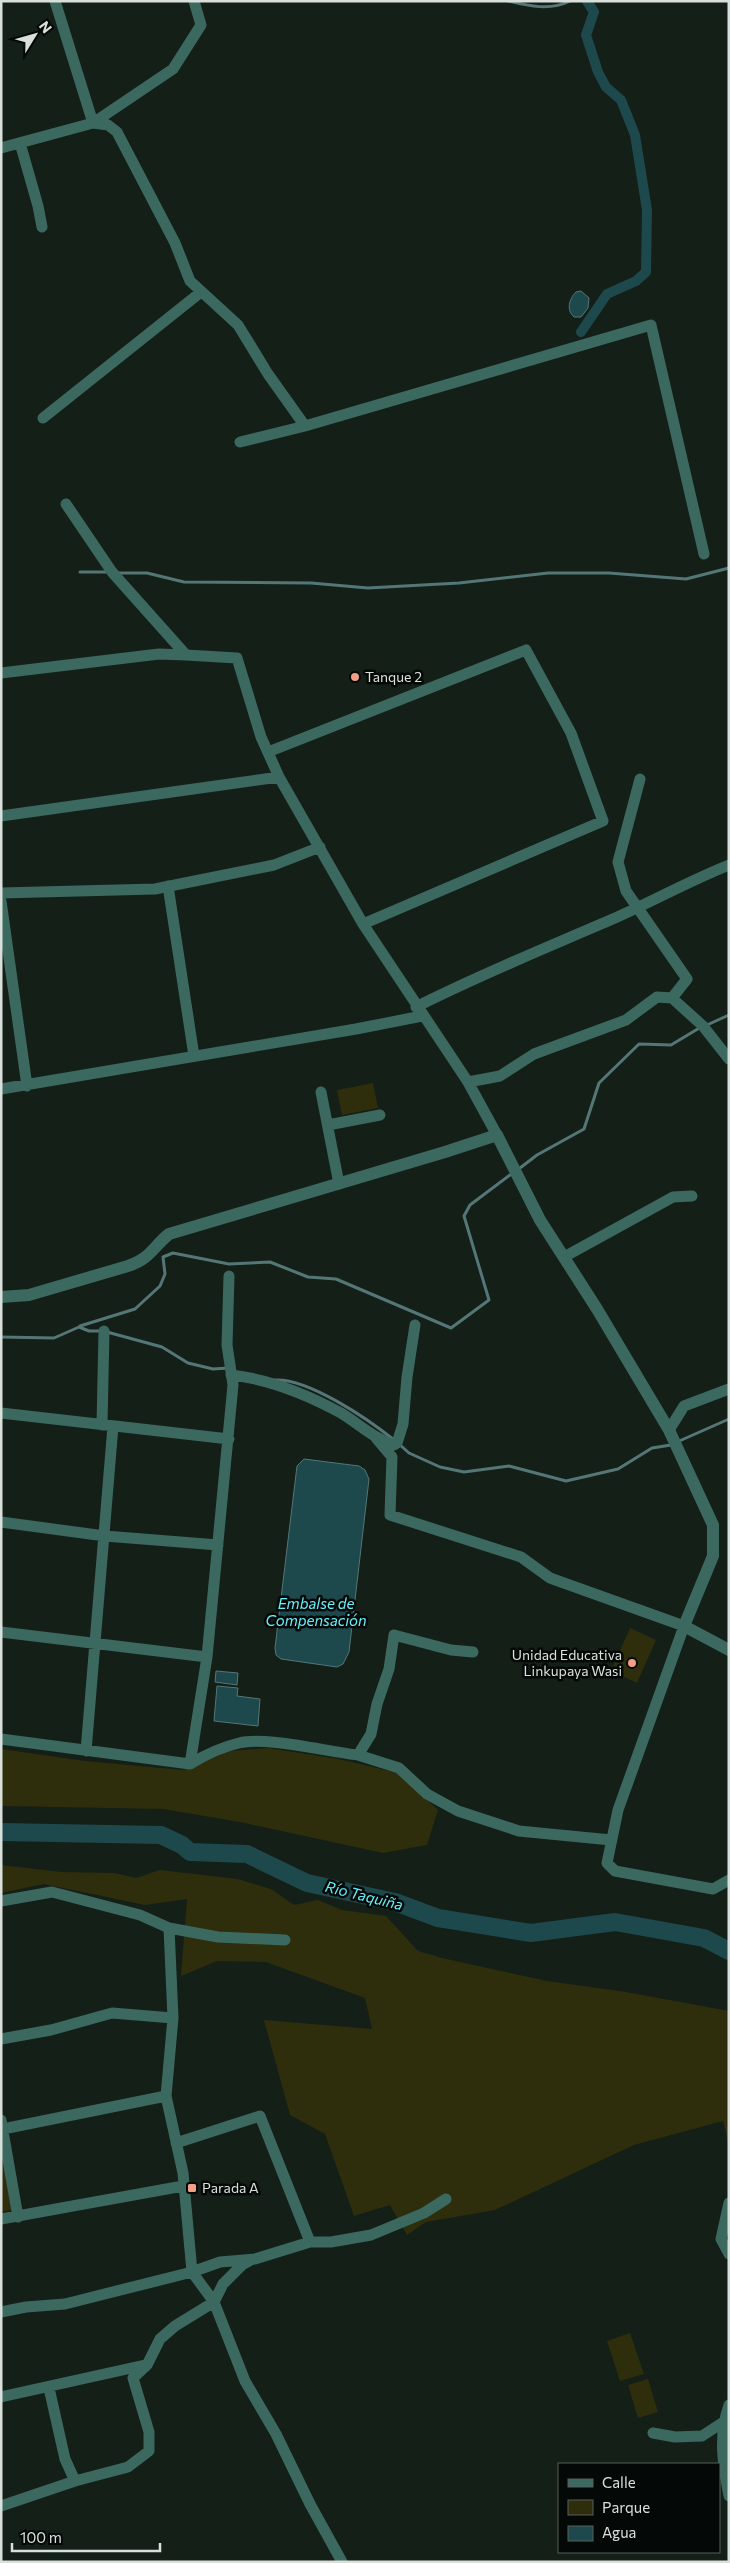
<svg xmlns="http://www.w3.org/2000/svg" width="730" height="2563" viewBox="0 0 730 2563" font-family="Commissioner,sans-serif">
<rect width="100%" height="100%" fill="#141f18"/>
<path fill="#2e2e0c" d="M 373,1083 L 378,1108 L 342,1115 L 337,1090 Z
M 630,1628 L 656,1640 L 637,1683 L 611,1671 Z
M 268,1748 L 339,1759 L 398,1773 L 438,1810 L 427,1845 L 383,1853 L 240,1822 L 163,1809 L 1,1806 L 1,1749 L 85,1761 L 183,1770 L 231,1751 Z
M 1,1865 L 61,1872 L 115,1873 L 136,1878 L 160,1870 L 237,1879 L 271,1889 L 294,1905 L 318,1900 L 342,1910 L 386,1916 L 418,1951 L 442,1958 L 547,1981 L 626,1992 L 729,2011 L 729,2146 L 723,2121 L 634,2145 L 495,2210 L 426,2222 L 407,2235 L 390,2205 L 354,2216 L 325,2134 L 290,2115 L 264,2020 L 372,2029 L 365,1998 L 266,1962 L 217,1961 L 181,1976 L 187,1899 L 145,1905 L 44,1884 L 1,1893 Z
M 1,2149 L 12,2210 L 1,2212 Z
M 630,2333 L 644,2374 L 620,2381 L 607,2341 Z
M 648,2379 L 658,2412 L 638,2418 L 628,2385 Z"/>
<path fill="#1d484c" stroke="#557677" d="M 581,291 L 589,298 L 588,308 L 581,317 L 574,317 C 566,310 569,299 576,292 Z
M 304,1459 L 359,1466 L 365,1470 L 369,1479 L 349,1652 L 343,1664 L 337,1667 L 281,1659 L 276,1655 L 275,1648 L 297,1466 Z
M 216,1671 L 238,1673 L 237,1685 L 215,1682 Z
M 217,1686 L 238,1688 L 237,1696 L 260,1699 L 258,1726 L 214,1721 Z"/>
<g fill="none" stroke-linecap="round" stroke-linejoin="round">
<path stroke="#557677" stroke-width="3" d="M 508,1 C 529,6 550,11 570,1
M 80,572 L 109,572
M 118,573 L 147,573 L 184,582 L 311,583 L 368,588 L 459,583 L 548,573 L 609,573 L 686,579 L 729,568
M 707,1025 L 729,1015
M 520,1168 L 537,1155 L 584,1129 L 599,1083 L 639,1044 L 671,1045 L 701,1027
M 80,1326 L 135,1309 L 160,1286 L 165,1274 L 163,1257 L 173,1253 L 229,1264 L 270,1262 L 308,1277 L 336,1279 L 451,1328 L 489,1300 L 464,1216 L 470,1205 L 510,1175
M 107,1332 L 162,1347 L 188,1363 L 213,1369 L 228,1368
M 1,1337 L 54,1338 L 79,1327 L 89,1331 L 100,1331
M 275,1380 C 308,1378 368,1419 394,1440
M 677,1442 L 729,1419
M 399,1444 L 409,1453 L 440,1467 L 464,1472 L 509,1466 L 566,1481 L 618,1469 L 652,1448 L 671,1445"/>
<path stroke="#1d484c" stroke-width="10" d="M 581,332 L 607,294 L 636,281 L 646,272 L 647,210 L 635,135 L 621,100 L 606,87 L 598,72 L 586,35 L 594,12 L 587,1"/>
<path stroke="#1d484c" stroke-width="18" d="M 1,1832 L 161,1835 L 182,1845 L 190,1852 L 247,1854 L 307,1883 L 395,1902 L 438,1918 L 531,1933 L 615,1922 L 704,1938 L 729,1951"/>
<path stroke="#3b6960" stroke-width="11" d="M 55,1 L 93,123 L 173,69 L 201,25 L 194,1
M 20,143 L 38,206 L 42,227
M 1,148 L 93,123 L 108,125 L 117,132 L 175,243 L 190,281 L 238,325 L 268,374 L 305,426
M 43,418 L 201,292
M 240,442 L 305,426 L 651,325 L 704,554
M 186,655 L 237,658 L 261,737 L 279,777 L 363,924 L 468,1082 L 497,1135
M 1,673 L 159,654 L 186,655 L 112,572 L 66,504
M 268,752 L 526,650 L 571,733 L 603,821 L 363,924
M 640,779 L 618,862 L 626,891 L 687,979 L 672,998 L 703,1026 L 729,1059
M 1,816 L 279,777
M 168,886 L 194,1056
M 1,893 L 155,889 L 274,865 L 320,847
M 1,901 L 27,1086
M 416,1007 C 481,974 548,947 615,918 C 653,901 689,881 729,865
M 468,1082 L 500,1076 L 534,1054 L 626,1020 L 657,997 L 672,998
M 1,1089 L 356,1029 L 422,1016
M 321,1092 L 339,1184
M 328,1125 L 380,1115
M 564,1257 L 673,1197 L 692,1196
M 231,1375 C 269,1379 308,1395 341,1413 C 359,1424 373,1438 394,1445 L 397,1443 L 403,1424 L 407,1377 L 415,1325
M 1,1413 L 229,1439
M 102,1425 L 104,1331
M 669,1430 L 684,1406 L 729,1389
M 376,1438 L 392,1457 L 390,1515 L 521,1557 L 550,1578 L 684,1626 L 618,1810 L 607,1863 L 615,1871 L 713,1889 L 729,1880
M 1,1522 L 105,1536 L 218,1545
M 1,1632 L 207,1657
M 1,1739 L 190,1764 C 205,1755 222,1747 239,1743 C 265,1736 328,1752 358,1755 L 371,1734 L 377,1704 L 389,1669 L 394,1635 L 451,1650 L 473,1652
M 86,1751 L 113,1426
M 358,1755 L 399,1768 L 427,1794 L 458,1811 L 519,1831 L 611,1840
M 190,1764 L 207,1657 L 233,1385 L 227,1345 L 229,1276
M 1,1901 L 52,1892 L 140,1915 L 169,1928 L 218,1937 L 285,1940
M 169,1928 L 173,2018 L 166,2096 L 183,2173 L 192,2272 L 214,2302 L 245,2381 L 276,2434 L 310,2504 L 342,2562
M 1,2039 L 51,2030 L 112,2013 L 173,2018
M 1,2120 L 18,2217
M 3,2129 L 166,2096
M 176,2143 L 260,2116 L 310,2242
M 729,2203 L 721,2239 L 729,2254
M 1,2219 L 183,2186
M 1,2312 L 26,2307 L 65,2304 L 192,2272 L 220,2262 L 255,2259 L 310,2242 L 331,2242 L 371,2235 L 424,2213 L 446,2199
M 49,2388 L 65,2459 L 75,2481
M 1,2397 L 145,2365
M 729,2405 C 718,2436 723,2465 729,2496
M 653,2433 L 675,2437 L 702,2436 L 728,2419
M 1,2506 L 75,2481 L 128,2467 L 149,2451 L 149,2432 L 133,2378 L 147,2365 L 160,2339 L 175,2326 L 214,2302 L 223,2284 L 242,2265 L 251,2260"/>
<path stroke="#3b6960" stroke-width="12" d="M 1,1297 L 29,1295 L 128,1266 C 151,1258 152,1248 169,1234 L 445,1152 L 497,1135 L 540,1220 L 597,1309 L 669,1430 L 713,1525 L 713,1556 L 684,1626 L 729,1650"/>
</g>
<g fill="#f39f85" stroke="#040806" stroke-width="2">
<circle cx="355" cy="677" r="5"/>
<circle cx="632" cy="1663" r="5"/>
<rect x="187" y="2183" width="10" height="10" rx="2.5"/>
</g>
<g text-anchor="middle" stroke-width="5" stroke-linejoin="round" paint-order="stroke">
<g font-size="14" fill="#d9e0db" stroke="#040806" text-anchor="start">
<text x="365" y="682">Tanque 2</text>
<text x="622" y="1660" text-anchor="end">Unidad Educativa<tspan x="622" dy="16">Linkupaya Wasi</tspan></text>
<text x="202" y="2193">Parada A</text>
</g>
<g font-size="15" font-style="italic" fill="#68effb" stroke="#040806">
<text x="316" y="1609">Embalse de<tspan x="316" dy="17">Compensación</tspan></text>
<text transform="translate(364 1896) rotate(14)" y="5">Río Taquiña</text>
</g>
</g>
<rect width="730" height="2563" fill="none" stroke="#d9e0db" stroke-width="5"/>
<rect x="558" y="2463" width="162" height="90" fill="#040806" stroke="#595e5b"/>
<rect x="568" y="2479" width="25" height="8" fill="#3b6960" stroke="#595e5b"/>
<text x="602" y="2488" font-size="15" fill="#d9e0db">Calle</text>
<rect x="568" y="2500" width="25" height="15" fill="#2e2e0c" stroke="#595e5b"/>
<text x="602" y="2513" font-size="15" fill="#d9e0db">Parque</text>
<rect x="568" y="2526" width="25" height="15" fill="#1d484c" stroke="#595e5b"/>
<text x="602" y="2538" font-size="15" fill="#d9e0db">Agua</text>
<g transform="translate(35 35) rotate(53)" stroke="#040806" stroke-width="4" paint-order="stroke">
<path d="M0-4L9 19L0 12L-9 19Z" fill="#d9e0db"/>
<text y="-8" font-size="14" font-weight="bold" text-anchor="middle" fill="#d9e0db">N</text>
</g>
<path d="M12 2543v8h148v-8" fill="none" stroke="#d9e0db" stroke-width="2.5"/>
<text x="20" y="2543" font-size="15" fill="#d9e0db" stroke="#040806" stroke-width="4" paint-order="stroke">100 m</text>
</svg>
